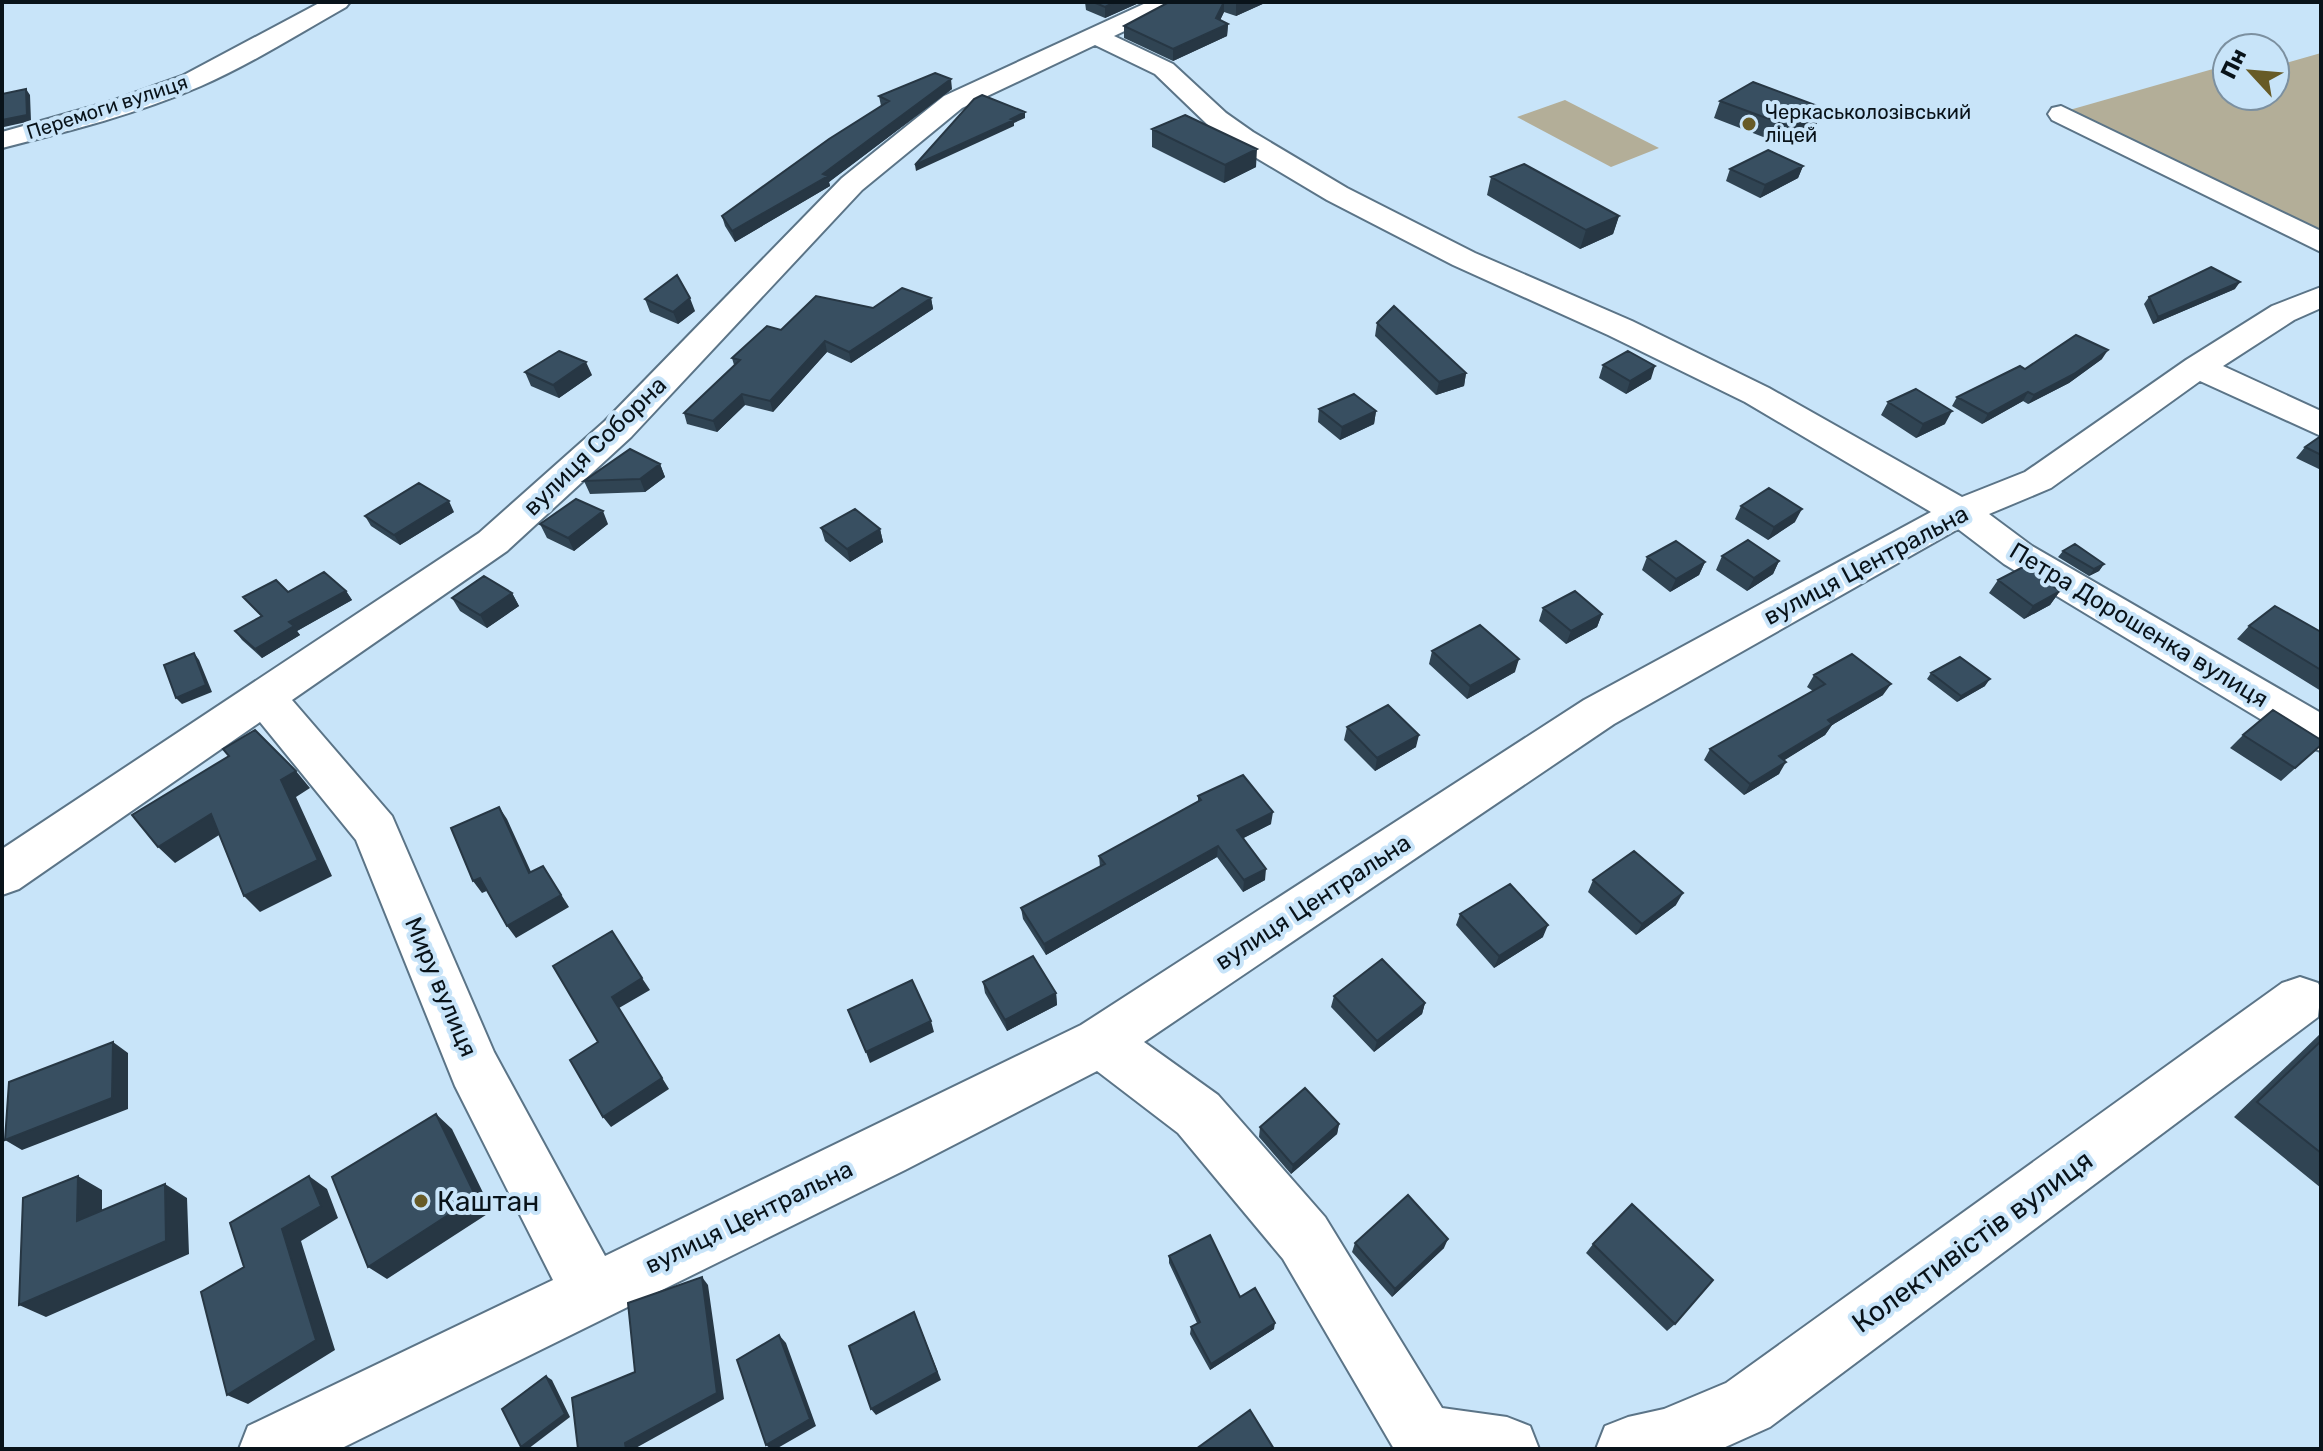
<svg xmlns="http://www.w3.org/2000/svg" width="2323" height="1451" viewBox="0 0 2323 1451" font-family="Rubik,sans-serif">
<rect width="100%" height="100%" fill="#c8e4f9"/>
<path fill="#b3ae98" d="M 2321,53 L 2321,238 L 2066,111 L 2227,65 L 2227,96 L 2275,96 L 2275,66 Z
M 1565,100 L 1659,148 L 1611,167 L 1517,117 Z"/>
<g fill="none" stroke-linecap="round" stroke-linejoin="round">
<defs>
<path id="minor" d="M 321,2 L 350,2 L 346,7 C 298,34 251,64 201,86 C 137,114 69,131 2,148 L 2,132 L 112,101 L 182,76 Z
M 1148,2 L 1179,2 L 1175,7 L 1114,36 L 1173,64 L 1226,113 L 1253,132 L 1347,188 L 1475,253 L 1632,321 L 1769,388 L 1962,497 L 2025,472 L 2186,360 L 2272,306 L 2321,287 L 2321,308 L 2294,320 L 2223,366 L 2321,411 L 2321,436 L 2200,381 L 2051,488 L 1989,514 L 2032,546 L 2321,713 L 2321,751 L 2305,746 L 2004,564 L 1958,529 L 1614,724 L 1144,1042 L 1218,1095 L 1325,1217 L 1442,1408 L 1507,1417 L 1530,1426 L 1539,1449 L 1394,1449 L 1283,1259 L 1178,1133 L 1097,1071 L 905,1170 L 340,1449 L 239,1449 L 248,1426 L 553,1280 L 455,1086 L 356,840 L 260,722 L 19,889 L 2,895 L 2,849 L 479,533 L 605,421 L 842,178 L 944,96 ZM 1095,45 L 1155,74 L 1208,125 L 1233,144 L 1327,200 L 1453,265 L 1608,335 L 1745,402 L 1931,512 L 1584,700 L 1081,1025 L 605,1256 L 494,1052 L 392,816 L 292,700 L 507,551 L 631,437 L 862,190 L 962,108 Z
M 2061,106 L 2321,231 L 2321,252 L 2052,120 L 2048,114 L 2052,108 Z
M 2300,977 L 2318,983 L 2321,989 L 2318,1017 L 1770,1427 L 1721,1449 L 1596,1449 L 1605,1426 L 1628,1417 L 1664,1409 L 1726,1383 L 2282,983 Z"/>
</defs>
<use href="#minor" stroke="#5b7487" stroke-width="4"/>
<use href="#minor" fill="#fff" fill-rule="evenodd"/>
</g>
<path fill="#304453" d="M 1085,2 L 1141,2 L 1105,18 L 1086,10 Z
M 1169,2 L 1267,2 L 1236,16 L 1224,12 L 1220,20 L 1228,24 L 1227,36 L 1173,61 L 1124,38 L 1124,26 Z
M 952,89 L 829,182 L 830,186 L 735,242 L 725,226 L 722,216 L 881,106 L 879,96 Z
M 1720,101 L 1823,108 L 1816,125 L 1784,145 L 1714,118 Z
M 1152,129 L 1256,167 L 1224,183 L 1152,147 Z
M 1803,166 L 1798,178 L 1760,198 L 1726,181 L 1730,169 Z
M 1491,177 L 1619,216 L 1613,234 L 1580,249 L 1487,195 Z
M 2235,289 L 2153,324 L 2144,304 L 2149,297 Z
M 931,298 L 933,309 L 851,363 L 827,352 L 773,412 L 745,405 L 717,432 L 687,424 L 684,413 L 734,365 L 732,358 L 781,330 L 873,308 Z
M 645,299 L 695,311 L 678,324 L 650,312 Z
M 1377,323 L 1466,373 L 1464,386 L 1436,395 L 1375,336 Z
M 2102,359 L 2069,383 L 2028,404 L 2023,401 L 1982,424 L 1952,406 L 1957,397 L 2025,369 Z
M 1603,365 L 1651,379 L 1626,394 L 1599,378 Z
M 525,372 L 592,375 L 559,398 L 531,386 Z
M 1888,402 L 1945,424 L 1916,438 L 1881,415 Z
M 1319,409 L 1376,411 L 1374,424 L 1340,440 L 1318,422 Z
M 2321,436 L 2321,470 L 2296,458 L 2305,447 Z
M 660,464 L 665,477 L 645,492 L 590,494 L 584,481 Z
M 1741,506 L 1795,522 L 1768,540 L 1735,519 Z
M 454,512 L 400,545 L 371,526 L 365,516 Z
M 540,524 L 608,524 L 574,551 L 547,538 Z
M 821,528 L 880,529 L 883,542 L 850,562 L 825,541 Z
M 2063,551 L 2104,564 L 2099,571 L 2089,576 L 2058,557 Z
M 1722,556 L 1779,561 L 1773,574 L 1747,591 L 1716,570 Z
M 1647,557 L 1705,562 L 1699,575 L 1670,592 L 1642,570 Z
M 1998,580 L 2054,587 L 2060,591 L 2050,605 L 2024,619 L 1989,593 Z
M 346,591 L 352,600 L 297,631 L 300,635 L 262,658 L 242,640 L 235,631 L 261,616 L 243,597 L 288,592 Z
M 512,593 L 519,606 L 487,628 L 460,611 L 452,598 Z
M 1543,608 L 1602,614 L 1597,627 L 1566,644 L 1539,621 Z
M 2249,626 L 2321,632 L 2321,691 L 2237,639 Z
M 1432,651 L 1515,672 L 1467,699 L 1429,664 Z
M 1931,673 L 1985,686 L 1957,702 L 1927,679 Z
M 1814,675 L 1883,695 L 1832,725 L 1825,735 L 1784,760 L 1779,774 L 1744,795 L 1704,760 L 1710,749 L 1813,691 L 1807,687 Z
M 1347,727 L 1416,747 L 1375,771 L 1344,740 Z
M 2243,735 L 2321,745 L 2281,781 L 2230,748 Z
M 1198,796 L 1271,824 L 1243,838 L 1265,880 L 1243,892 L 1217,857 L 1046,955 L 1023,919 L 1021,908 L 1100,867 L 1099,856 L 1198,802 Z
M 1593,880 L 1676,905 L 1636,935 L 1588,892 Z
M 1460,914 L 1543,937 L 1494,968 L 1456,925 Z
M 983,982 L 1056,993 L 1057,1005 L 1007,1031 L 985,993 Z
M 1334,996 L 1425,1003 L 1422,1014 L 1374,1052 L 1331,1007 Z
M 2321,1033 L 2321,1188 L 2234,1117 Z
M 1339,1124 L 1337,1134 L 1291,1174 L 1259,1137 L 1260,1127 Z
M 1355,1243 L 1444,1248 L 1392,1297 L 1352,1252 Z
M 1593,1244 L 1675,1324 L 1667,1331 L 1586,1253 Z
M 1169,1256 L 1240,1297 L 1274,1329 L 1210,1370 L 1190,1334 L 1191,1327 L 1197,1323 L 1169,1263 Z"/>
<path fill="#273744" d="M 1115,2 L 1141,2 L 1105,18 L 1105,7 Z
M 1224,2 L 1224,12 L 1216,29 L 1228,24 L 1227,36 L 1173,61 L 1173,49 L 1216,18 Z
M 1241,2 L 1267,2 L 1236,16 L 1236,4 Z
M 951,79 L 952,89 L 829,182 L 830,186 L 735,242 L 732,231 L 823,174 Z
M 26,89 L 30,95 L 31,121 L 4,127 L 2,123 L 2,120 Z
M 1823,108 L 1816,125 L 1784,145 L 1791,127 Z
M 1025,112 L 1025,118 L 1014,123 L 1014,126 L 916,171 L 915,165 Z
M 1257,149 L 1256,167 L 1224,183 L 1225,165 Z
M 1803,166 L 1798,178 L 1760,198 L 1765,185 Z
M 1619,216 L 1613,234 L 1580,249 L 1586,230 Z
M 2240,282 L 2235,289 L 2153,324 L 2158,317 Z
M 690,298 L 695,311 L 678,324 L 673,312 Z
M 931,298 L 933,309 L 851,363 L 849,352 Z
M 825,341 L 827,352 L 773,412 L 770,401 Z
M 2108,350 L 2102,359 L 2069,383 L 2028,404 L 2034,395 Z
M 586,362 L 592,375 L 559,398 L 553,385 Z
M 1655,366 L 1651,379 L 1626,394 L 1630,381 Z
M 1466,373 L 1464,386 L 1436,395 L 1439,382 Z
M 2028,392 L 2023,401 L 1982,424 L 1988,414 Z
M 742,394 L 745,405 L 717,432 L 713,421 Z
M 1376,411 L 1374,424 L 1340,440 L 1342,427 Z
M 1952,411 L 1945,424 L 1916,438 L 1923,424 Z
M 660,464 L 665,477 L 645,492 L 640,479 Z
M 449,501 L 454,512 L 400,545 L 394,535 Z
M 1802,509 L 1795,522 L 1768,540 L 1774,527 Z
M 603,511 L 608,524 L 574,551 L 568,538 Z
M 880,529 L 883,542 L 850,562 L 847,549 Z
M 1779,561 L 1773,574 L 1747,591 L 1754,578 Z
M 1705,562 L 1699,575 L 1670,592 L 1676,579 Z
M 2104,564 L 2099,571 L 2089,576 L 2094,569 Z
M 346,591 L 352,600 L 297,631 L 300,635 L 262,658 L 255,649 L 289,622 Z
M 2060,591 L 2050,605 L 2024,619 L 2033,606 Z
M 512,593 L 519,606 L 487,628 L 480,615 Z
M 1602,614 L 1597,627 L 1566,644 L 1571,631 Z
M 194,653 L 199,660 L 212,692 L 182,704 L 176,698 Z
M 1519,659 L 1515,672 L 1467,699 L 1470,686 Z
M 1990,679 L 1985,686 L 1957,702 L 1961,696 Z
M 1891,684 L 1883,695 L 1832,725 L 1825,735 L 1772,768 L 1779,756 L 1828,720 Z
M 1419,735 L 1416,747 L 1375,771 L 1377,758 Z
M 1786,762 L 1779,774 L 1744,795 L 1750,784 Z
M 296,771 L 310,788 L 296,797 L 332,876 L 260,912 L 244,896 L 281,780 Z
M 499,807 L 507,819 L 537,885 L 529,873 Z
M 1273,812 L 1271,824 L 1236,842 L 1237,830 Z
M 211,814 L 227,830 L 175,863 L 158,847 Z
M 1218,846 L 1217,857 L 1046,955 L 1044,944 Z
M 543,866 L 569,907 L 516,938 L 507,926 Z
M 1266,869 L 1265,880 L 1243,892 L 1244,880 Z
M 480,878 L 489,890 L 482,893 L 473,881 Z
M 1683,893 L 1676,905 L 1636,935 L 1642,924 Z
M 1548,925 L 1543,937 L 1494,968 L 1499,956 Z
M 642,978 L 650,990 L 619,1008 L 669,1089 L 611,1127 L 603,1117 L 612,997 Z
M 1056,993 L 1057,1005 L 1007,1031 L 1005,1020 Z
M 1425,1003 L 1422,1014 L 1374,1052 L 1377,1041 Z
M 931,1021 L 934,1032 L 870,1063 L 866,1052 Z
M 113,1042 L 128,1053 L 128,1109 L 22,1150 L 5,1140 Z
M 436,1114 L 452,1129 L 492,1211 L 387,1279 L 368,1267 Z
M 1339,1124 L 1337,1134 L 1291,1174 L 1293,1165 Z
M 78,1176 L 102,1190 L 102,1234 L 77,1221 Z
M 309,1176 L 327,1189 L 338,1218 L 301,1241 L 335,1350 L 248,1404 L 227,1395 L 282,1229 Z
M 165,1184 L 187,1198 L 189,1254 L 46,1317 L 19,1305 Z
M 1448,1239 L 1444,1248 L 1392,1297 L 1395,1289 Z
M 702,1277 L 708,1285 L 724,1399 L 634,1449 L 626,1449 L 625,1443 Z
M 914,1312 L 941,1380 L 876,1415 L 871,1409 Z
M 1275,1323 L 1274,1329 L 1210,1370 L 1211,1364 Z
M 779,1335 L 786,1343 L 816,1426 L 776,1449 L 771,1449 L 766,1445 Z
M 546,1376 L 552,1380 L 570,1417 L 528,1449 L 523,1449 L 521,1447 Z"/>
<path fill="#384f61" stroke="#273744" stroke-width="2" d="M 1093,2 L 1115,2 L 1105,7 Z
M 1169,2 L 1224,2 L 1216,18 L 1228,24 L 1173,49 L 1124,26 Z
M 935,73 L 951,79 L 823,174 L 828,176 L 732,231 L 722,216 L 829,139 L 889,101 L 879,96 Z
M 1753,82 L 1823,108 L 1791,127 L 1720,101 Z
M 26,89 L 27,115 L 2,120 L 2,94 Z
M 982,95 L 1025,112 L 1011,119 L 1014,120 L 915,165 L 974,99 Z
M 1185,115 L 1257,149 L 1225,165 L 1152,129 Z
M 1768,150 L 1803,166 L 1765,185 L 1730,169 Z
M 1524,164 L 1619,216 L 1586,230 L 1491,177 Z
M 2211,267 L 2240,282 L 2158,317 L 2149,297 Z
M 677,275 L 690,298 L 673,312 L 645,299 Z
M 902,288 L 931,298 L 849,352 L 825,341 L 770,401 L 742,394 L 713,421 L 684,413 L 740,360 L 732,358 L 767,326 L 781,330 L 816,296 L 873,308 Z
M 1394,306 L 1466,373 L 1439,382 L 1377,323 Z
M 2076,335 L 2108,350 L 2074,374 L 2034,395 L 2028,392 L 1988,414 L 1957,397 L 2020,366 L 2025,369 Z
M 559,351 L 586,362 L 553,385 L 525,372 Z
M 1628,351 L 1655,366 L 1630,381 L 1603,365 Z
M 1916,389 L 1952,411 L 1923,424 L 1888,402 Z
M 1354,394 L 1376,411 L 1342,427 L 1319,409 Z
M 2321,436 L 2321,455 L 2305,447 Z
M 630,449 L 660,464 L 640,479 L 584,481 Z
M 419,483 L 449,501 L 394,535 L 365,516 Z
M 1769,488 L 1802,509 L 1774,527 L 1741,506 Z
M 576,499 L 603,511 L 568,538 L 540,524 Z
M 855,509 L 880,529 L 847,549 L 821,528 Z
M 1748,540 L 1779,561 L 1754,578 L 1722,556 Z
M 1676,541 L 1705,562 L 1676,579 L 1647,557 Z
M 2075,544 L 2104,564 L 2094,569 L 2063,551 Z
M 2029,564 L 2059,582 L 2051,585 L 2060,591 L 2033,606 L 1998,580 Z
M 324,572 L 346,591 L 289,622 L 294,626 L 255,649 L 235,631 L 262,616 L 243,597 L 276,580 L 288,592 Z
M 484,576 L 512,593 L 480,615 L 452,598 Z
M 1575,591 L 1602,614 L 1571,631 L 1543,608 Z
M 2275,606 L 2321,632 L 2321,670 L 2249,626 Z
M 1480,625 L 1519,659 L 1470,686 L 1432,651 Z
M 194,653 L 206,685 L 176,698 L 164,665 Z
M 1852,654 L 1891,684 L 1828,720 L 1832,724 L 1779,756 L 1786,762 L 1750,784 L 1710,749 L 1825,684 L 1814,675 Z
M 1960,657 L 1990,679 L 1961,696 L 1931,673 Z
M 1388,705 L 1419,735 L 1377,758 L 1347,727 Z
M 2273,710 L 2321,740 L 2321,745 L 2295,768 L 2243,735 Z
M 255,730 L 296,771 L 281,780 L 318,860 L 244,896 L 211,814 L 158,847 L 132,815 L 229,756 L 223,749 Z
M 1243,775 L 1273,812 L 1237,830 L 1266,869 L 1244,880 L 1218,846 L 1044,944 L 1021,908 L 1105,864 L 1099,856 L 1201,800 L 1198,796 Z
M 499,807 L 529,873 L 543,866 L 561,895 L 507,926 L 480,878 L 473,881 L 451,828 Z
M 1634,851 L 1683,893 L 1642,924 L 1593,880 Z
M 1510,884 L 1548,925 L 1499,956 L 1460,914 Z
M 612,931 L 642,978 L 612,997 L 662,1078 L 603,1117 L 570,1060 L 598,1042 L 553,966 Z
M 1033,956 L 1056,993 L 1005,1020 L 983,982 Z
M 1382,959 L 1425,1003 L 1377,1041 L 1334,996 Z
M 912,980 L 931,1021 L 866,1052 L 848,1010 Z
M 2321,1041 L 2321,1153 L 2257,1102 Z
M 113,1042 L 112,1098 L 5,1140 L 9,1082 Z
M 1305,1088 L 1339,1124 L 1293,1165 L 1260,1127 Z
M 436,1114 L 476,1197 L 368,1267 L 332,1177 Z
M 78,1176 L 77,1221 L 165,1184 L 166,1241 L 19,1305 L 23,1198 Z
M 309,1176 L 321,1206 L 282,1229 L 316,1340 L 227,1395 L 201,1292 L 244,1267 L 230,1223 Z
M 1408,1195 L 1448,1239 L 1395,1289 L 1355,1243 Z
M 1632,1204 L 1713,1280 L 1675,1324 L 1593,1244 Z
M 1210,1235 L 1240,1297 L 1255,1288 L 1275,1323 L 1211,1364 L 1191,1327 L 1200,1322 L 1169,1256 Z
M 702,1277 L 717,1393 L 625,1443 L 626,1449 L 578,1449 L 572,1398 L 635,1372 L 628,1303 Z
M 914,1312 L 937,1372 L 871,1409 L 849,1346 Z
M 779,1335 L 810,1419 L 766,1445 L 737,1360 Z
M 546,1376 L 565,1414 L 521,1447 L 502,1409 Z
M 1250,1410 L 1274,1449 L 1196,1449 Z"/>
<g fill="#675b27" stroke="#c8e4f9" stroke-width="3">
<circle cx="1749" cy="124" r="8"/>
<circle cx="421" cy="1201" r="8"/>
</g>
<g text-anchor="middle" stroke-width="8" stroke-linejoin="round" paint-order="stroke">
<g font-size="20" fill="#09131a" stroke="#c8e4f9">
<text transform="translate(107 107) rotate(-18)" y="7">Перемоги вулиця</text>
</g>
<g font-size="20" fill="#09131a" stroke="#c8e4f9" text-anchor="start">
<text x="1765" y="119">Черкаськолозівський<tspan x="1765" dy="23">ліцей</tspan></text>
</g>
<g font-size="24" fill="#09131a" stroke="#c8e4f9">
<text transform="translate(595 446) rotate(-44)" y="8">вулиця Соборна</text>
<text transform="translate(1866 565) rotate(-28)" y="8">вулиця Центральна</text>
<text transform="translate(2139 625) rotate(31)" y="8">Петра Дорошенка вулиця</text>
<text transform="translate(1313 902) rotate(-33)" y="8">вулиця Центральна</text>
<text transform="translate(441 987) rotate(67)" y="8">Миру вулиця</text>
<text transform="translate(749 1217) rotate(-26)" y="8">вулиця Центральна</text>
</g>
<g font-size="28" fill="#09131a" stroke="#c8e4f9" text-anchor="start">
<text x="437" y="1211">Каштан</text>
</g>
<g font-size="28" fill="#09131a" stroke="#c8e4f9">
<text transform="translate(1972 1241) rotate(-36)" y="10">Колективістів вулиця</text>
</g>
</g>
<rect width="2323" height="1451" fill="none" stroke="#09131a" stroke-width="8"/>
<g transform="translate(2251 72) rotate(296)"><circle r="38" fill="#c8e4f9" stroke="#7c90a0" stroke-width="2"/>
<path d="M0-6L14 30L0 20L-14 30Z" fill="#675b27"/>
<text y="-12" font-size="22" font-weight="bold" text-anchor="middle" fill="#09131a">Пн</text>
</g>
</svg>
